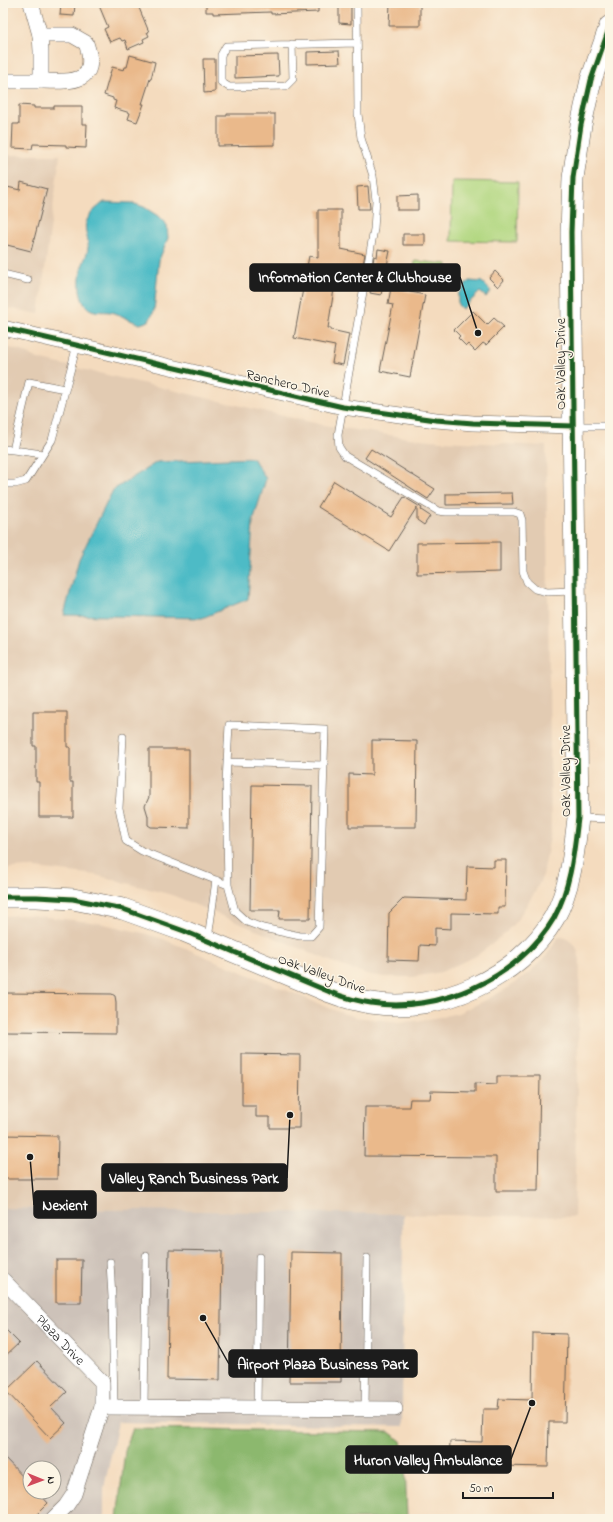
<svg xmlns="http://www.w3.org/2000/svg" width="613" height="1522" viewBox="0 0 613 1522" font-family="'Indie Flower',sans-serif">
<rect width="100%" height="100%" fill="#fcf5e5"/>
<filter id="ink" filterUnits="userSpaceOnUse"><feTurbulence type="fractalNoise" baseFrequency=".025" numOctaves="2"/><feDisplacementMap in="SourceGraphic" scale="8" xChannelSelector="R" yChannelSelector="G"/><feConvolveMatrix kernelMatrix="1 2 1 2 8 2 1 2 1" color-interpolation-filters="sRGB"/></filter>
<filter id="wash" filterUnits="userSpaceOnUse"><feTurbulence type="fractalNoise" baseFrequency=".012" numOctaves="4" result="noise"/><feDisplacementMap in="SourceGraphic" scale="16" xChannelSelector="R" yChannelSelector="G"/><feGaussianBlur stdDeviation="0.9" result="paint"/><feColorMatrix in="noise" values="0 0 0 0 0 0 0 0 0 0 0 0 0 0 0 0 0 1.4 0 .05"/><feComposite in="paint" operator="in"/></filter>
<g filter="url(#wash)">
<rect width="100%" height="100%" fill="#f4dbbe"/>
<path fill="#e2cbb2" d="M 3,155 L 60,155 L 39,314 L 3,307 Z
M 3,346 L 21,351 L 38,359 L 323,425 L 409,438 L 441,441 L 546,446 L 551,831 L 543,875 L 535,892 L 517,920 L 506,932 L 492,944 L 476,956 L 441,972 L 413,977 L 384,977 L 371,975 L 347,968 L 172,895 L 96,875 L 27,867 L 3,869 Z
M 29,915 L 99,923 L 143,933 L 163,939 L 336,1011 L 355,1017 L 399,1022 L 415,1021 L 435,1018 L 458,1013 L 484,1001 L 508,988 L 530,972 L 547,955 L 557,938 L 562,937 L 569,939 L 577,949 L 580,960 L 574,1217 L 3,1208 L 3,916 Z"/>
<path fill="#cdc2b9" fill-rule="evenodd" d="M 3,1208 L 403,1214 L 402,1427 L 118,1422 L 104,1488 L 104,1519 L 3,1519 ZM 30,1468 L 54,1468 L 54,1492 L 30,1492 Z"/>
<path fill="#b1d780" stroke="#667a4e" d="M 452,181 L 518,182 L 517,242 L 451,241 Z
M 415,261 L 447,264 L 445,286 L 413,283 Z"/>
<path fill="#8cb86e" stroke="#546a45" d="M 133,1428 L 389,1432 L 401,1441 L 405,1462 L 407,1519 L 117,1519 L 125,1451 Z"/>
<path fill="#4dbbc6" stroke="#346c71" d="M 104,202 L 132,203 L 144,207 L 158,216 L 167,225 L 168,238 L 159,260 L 154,311 L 149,321 L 140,324 C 131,321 123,316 115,313 C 106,310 96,314 88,308 C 78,300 79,281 81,270 C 83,262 89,252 88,244 C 88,236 84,230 86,223 C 89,213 97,208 104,202 Z
M 469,281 L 482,282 L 491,291 L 486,297 L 480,292 L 462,309 L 458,305 L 458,294 Z
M 253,458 L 266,479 L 253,521 L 248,599 L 202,618 L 64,615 L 79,559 L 113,490 L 157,462 Z"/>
<g id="blocks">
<path fill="#eab98b" d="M 61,3 L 75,3 L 74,16 L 60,15 Z
M 98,3 L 137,3 L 149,32 L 147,32 L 149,36 L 143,39 L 144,42 L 128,49 L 125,40 L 122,41 L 120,38 L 110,42 L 104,29 L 108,27 Z
M 206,3 L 318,3 L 318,12 L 271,14 L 271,12 L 213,14 L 213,12 L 206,12 Z
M 339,3 L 351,3 L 351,24 L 339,23 Z
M 390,3 L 420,3 L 420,26 L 389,26 Z
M 339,51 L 340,63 L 307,64 L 307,52 Z
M 130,55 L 155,62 L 151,79 L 150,79 L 142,104 L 144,104 L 137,122 L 128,119 L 130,113 L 114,108 L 116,101 L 113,100 L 113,98 L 104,95 L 112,67 L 124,70 L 125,67 L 127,67 Z
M 278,55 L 279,76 L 235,78 L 235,56 Z
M 203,59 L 215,59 L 215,92 L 204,93 Z
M 19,105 L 34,106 L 34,108 L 54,108 L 54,106 L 82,106 L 82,124 L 87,124 L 86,148 L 66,147 L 66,145 L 33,144 L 32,149 L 12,148 L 13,124 L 19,124 Z
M 227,114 L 275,114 L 275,145 L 218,146 L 218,116 L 227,116 Z
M 21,182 L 47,189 L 31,251 L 3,244 L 3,186 L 20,190 Z
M 368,186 L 370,209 L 358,209 L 357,187 Z
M 418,195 L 418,210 L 397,210 L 397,196 Z
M 318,210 L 341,210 L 341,249 L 365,254 L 361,276 L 343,272 L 342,276 L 337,275 L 334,289 L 328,328 L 331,328 L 331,330 L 349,334 L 343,365 L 332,363 L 335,346 L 294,338 L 309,256 L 318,258 Z
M 403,234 L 425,234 L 425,245 L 403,245 Z
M 378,249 L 390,251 L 381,295 L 370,293 L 373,278 L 371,278 L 374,256 L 377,257 Z
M 495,271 L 504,280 L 498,287 L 489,278 Z
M 391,288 L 425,295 L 410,377 L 380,371 L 393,305 L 388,304 Z
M 473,311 L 487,325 L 494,318 L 504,327 L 486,345 L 483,343 L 475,351 L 468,344 L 466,346 L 458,338 L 460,336 L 454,330 Z
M 371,449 L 435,489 L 428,499 L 365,458 Z
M 334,481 L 391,517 L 404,497 L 422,508 L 421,510 L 430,516 L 424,525 L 417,520 L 417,507 L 389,551 L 318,507 Z
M 512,493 L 513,504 L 446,505 L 446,494 Z
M 500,542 L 500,572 L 417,574 L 417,543 Z
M 33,712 L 67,712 L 67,747 L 70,747 L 70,782 L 73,782 L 73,817 L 39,817 L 39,782 L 36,782 L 36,746 L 33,746 Z
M 372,740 L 417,741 L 416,827 L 349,827 L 349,774 L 372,775 Z
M 149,749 L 189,749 L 189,828 L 151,827 L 148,825 L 148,816 L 145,806 L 149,797 Z
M 252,785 L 312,786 L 310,919 L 279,919 L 280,910 L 250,910 Z
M 494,860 L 506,860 L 505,907 L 498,907 L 498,914 L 451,913 L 451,929 L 435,928 L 435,946 L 420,945 L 419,961 L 388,960 L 389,913 L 404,898 L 466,900 L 467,866 L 494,867 Z
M 3,993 L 112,994 L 115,996 L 116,1002 L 116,1033 L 3,1032 Z
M 242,1054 L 300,1055 L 299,1128 L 270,1128 L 270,1117 L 256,1117 L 256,1106 L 242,1106 Z
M 497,1076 L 540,1076 L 538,1191 L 496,1191 L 496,1157 L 364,1156 L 365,1107 L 409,1107 L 410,1099 L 430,1099 L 431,1091 L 475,1092 L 475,1083 L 497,1084 Z
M 3,1135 L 58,1136 L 57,1179 L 3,1179 Z
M 169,1250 L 222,1251 L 220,1380 L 167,1379 Z
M 291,1252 L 342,1253 L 341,1382 L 289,1382 Z
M 56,1260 L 82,1260 L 81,1303 L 56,1303 Z
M 3,1327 L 19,1343 L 3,1358 Z
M 533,1333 L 567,1334 L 565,1422 L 549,1422 L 548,1467 L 449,1465 L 450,1441 L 482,1442 L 483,1409 L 498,1409 L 499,1399 L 532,1400 Z
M 37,1361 L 67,1392 L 51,1407 L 66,1423 L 50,1438 L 6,1391 Z
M 3,1456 L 30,1484 L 30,1492 L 38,1492 L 48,1503 L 32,1519 L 3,1519 Z"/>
</g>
</g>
<g filter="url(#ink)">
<use href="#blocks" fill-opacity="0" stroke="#685f55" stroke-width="1"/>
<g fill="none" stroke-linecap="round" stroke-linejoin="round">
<defs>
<path id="lane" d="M 357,3 L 358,114 L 361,138 L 373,176 L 376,200 L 374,229 L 338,435 L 339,447 L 345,456 L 438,511 L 446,512 L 514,512 L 520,514 L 522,520 L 523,571 L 527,582 L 535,589 L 547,592 L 573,591
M 292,44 L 293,79 L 286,86 L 229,87 L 221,82 L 221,55 L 226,46 L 357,43
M 3,274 L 28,280
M 575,426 L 610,426
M 3,449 L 13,450
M 43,454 L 13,450 L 29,382 L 65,389
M 3,484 L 15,484 L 26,481 L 52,440 L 77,345
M 229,725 L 325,729 L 319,927 L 311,936 L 300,936 L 263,928 L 247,922 L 235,911 L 228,885 L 226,783 Z
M 123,737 L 119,808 L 126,841 L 142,851 L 228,885
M 227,762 L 323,765
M 580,818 L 610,819
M 208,939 L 216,880
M 110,1262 L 112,1297 L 114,1407
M 144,1407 L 146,1256
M 257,1408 L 259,1257
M 365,1408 L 367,1258"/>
<g id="street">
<path d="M 31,3 L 40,35 L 41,51 L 41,81"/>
<path d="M 3,81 C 16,81 30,81 43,81 C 73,82 100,83 86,43 L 72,35 L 40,35"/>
<path d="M 3,328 L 343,407 L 436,420 L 473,423 L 573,426"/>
<path id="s1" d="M 3,1280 L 102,1382 L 102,1407 L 74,1494 L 66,1506 L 53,1519"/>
<path d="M 102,1407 L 395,1409"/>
</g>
<path id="secondary" d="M 3,897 L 37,897 L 73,899 L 123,909 L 184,931 L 330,992 C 343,997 357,1001 371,1003 C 439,1014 519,978 554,918 C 571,887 574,852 578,818 L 572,327 L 571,232 L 573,178 L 581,125 L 591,80 L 610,26"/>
</defs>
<use href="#lane" stroke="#685f55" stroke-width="8"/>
<use href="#street" stroke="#685f55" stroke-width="16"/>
<use href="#secondary" stroke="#685f55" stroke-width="22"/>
<use href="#lane" stroke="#fff" stroke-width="7"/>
<use href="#street" stroke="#fff" stroke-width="15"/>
<use href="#secondary" stroke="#fff" stroke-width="21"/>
<defs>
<path id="cycleway" d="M 3,328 L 343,407 L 436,420 L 473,423 L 573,426
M 3,897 L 37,897 L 73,899 L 123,909 L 184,931 L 330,992 C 343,997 357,1001 371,1003 C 439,1014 519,978 554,918 C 571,887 574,852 578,818 L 572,327 L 571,232 L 573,178 L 581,125 L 591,80 L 610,26"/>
</defs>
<use href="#cycleway" stroke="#fcf5e5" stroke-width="8"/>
<use href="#cycleway" stroke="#1b5e20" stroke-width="5"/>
</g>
</g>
<g text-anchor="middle" stroke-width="3" stroke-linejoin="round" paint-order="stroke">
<g font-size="14" fill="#1c1c1c" stroke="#fcf5e5">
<text transform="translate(560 364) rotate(-90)" y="5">Oak Valley Drive</text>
<text transform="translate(288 383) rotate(13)" y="5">Ranchero Drive</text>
<text transform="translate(565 771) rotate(-90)" y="5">Oak Valley Drive</text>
<text transform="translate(322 973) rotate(20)" y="5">Oak Valley Drive</text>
<text dy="5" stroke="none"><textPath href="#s1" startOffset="83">Plaza Drive</textPath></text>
</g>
</g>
<path fill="none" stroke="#1c1c1c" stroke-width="1.5" d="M478 333L460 277M290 1115L287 1178M30 1157L34 1205M203 1318L229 1364M532 1403L511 1459"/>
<g fill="#1c1c1c" stroke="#fcf5e5" stroke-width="1.5">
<circle cx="478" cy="333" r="4"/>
<circle cx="290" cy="1115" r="4"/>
<circle cx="30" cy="1157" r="4"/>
<circle cx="203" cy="1318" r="4"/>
<circle cx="532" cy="1403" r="4"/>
</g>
<g fill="#1c1c1c" stroke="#1c1c1c" stroke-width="1.5">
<rect x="250" y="264" width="210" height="27" rx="4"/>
<rect x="102" y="1164" width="185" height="27" rx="4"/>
<rect x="34" y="1191" width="62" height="27" rx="4"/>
<rect x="229" y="1350" width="188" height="27" rx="4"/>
<rect x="346" y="1446" width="165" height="27" rx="4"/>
</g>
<g font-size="15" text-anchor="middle" font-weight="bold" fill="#fff">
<text x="355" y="282">Information Center &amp; Clubhouse</text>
<text x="194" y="1183">Valley Ranch Business Park</text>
<text x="65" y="1210">Nexient</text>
<text x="323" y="1369">Airport Plaza Business Park</text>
<text x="428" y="1465">Huron Valley Ambulance</text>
</g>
<rect width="613" height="1522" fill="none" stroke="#fcf5e5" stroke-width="16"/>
<g transform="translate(42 1480) rotate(91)"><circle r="19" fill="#fcf5e5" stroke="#a29e95"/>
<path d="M0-3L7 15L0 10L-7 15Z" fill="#d1495b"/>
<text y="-6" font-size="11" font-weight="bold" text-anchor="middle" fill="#1c1c1c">N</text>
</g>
<path d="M463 1492v6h90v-6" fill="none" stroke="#1c1c1c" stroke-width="2"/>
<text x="469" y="1492" font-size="12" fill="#1c1c1c" stroke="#fcf5e5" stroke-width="3" paint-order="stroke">50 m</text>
</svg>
